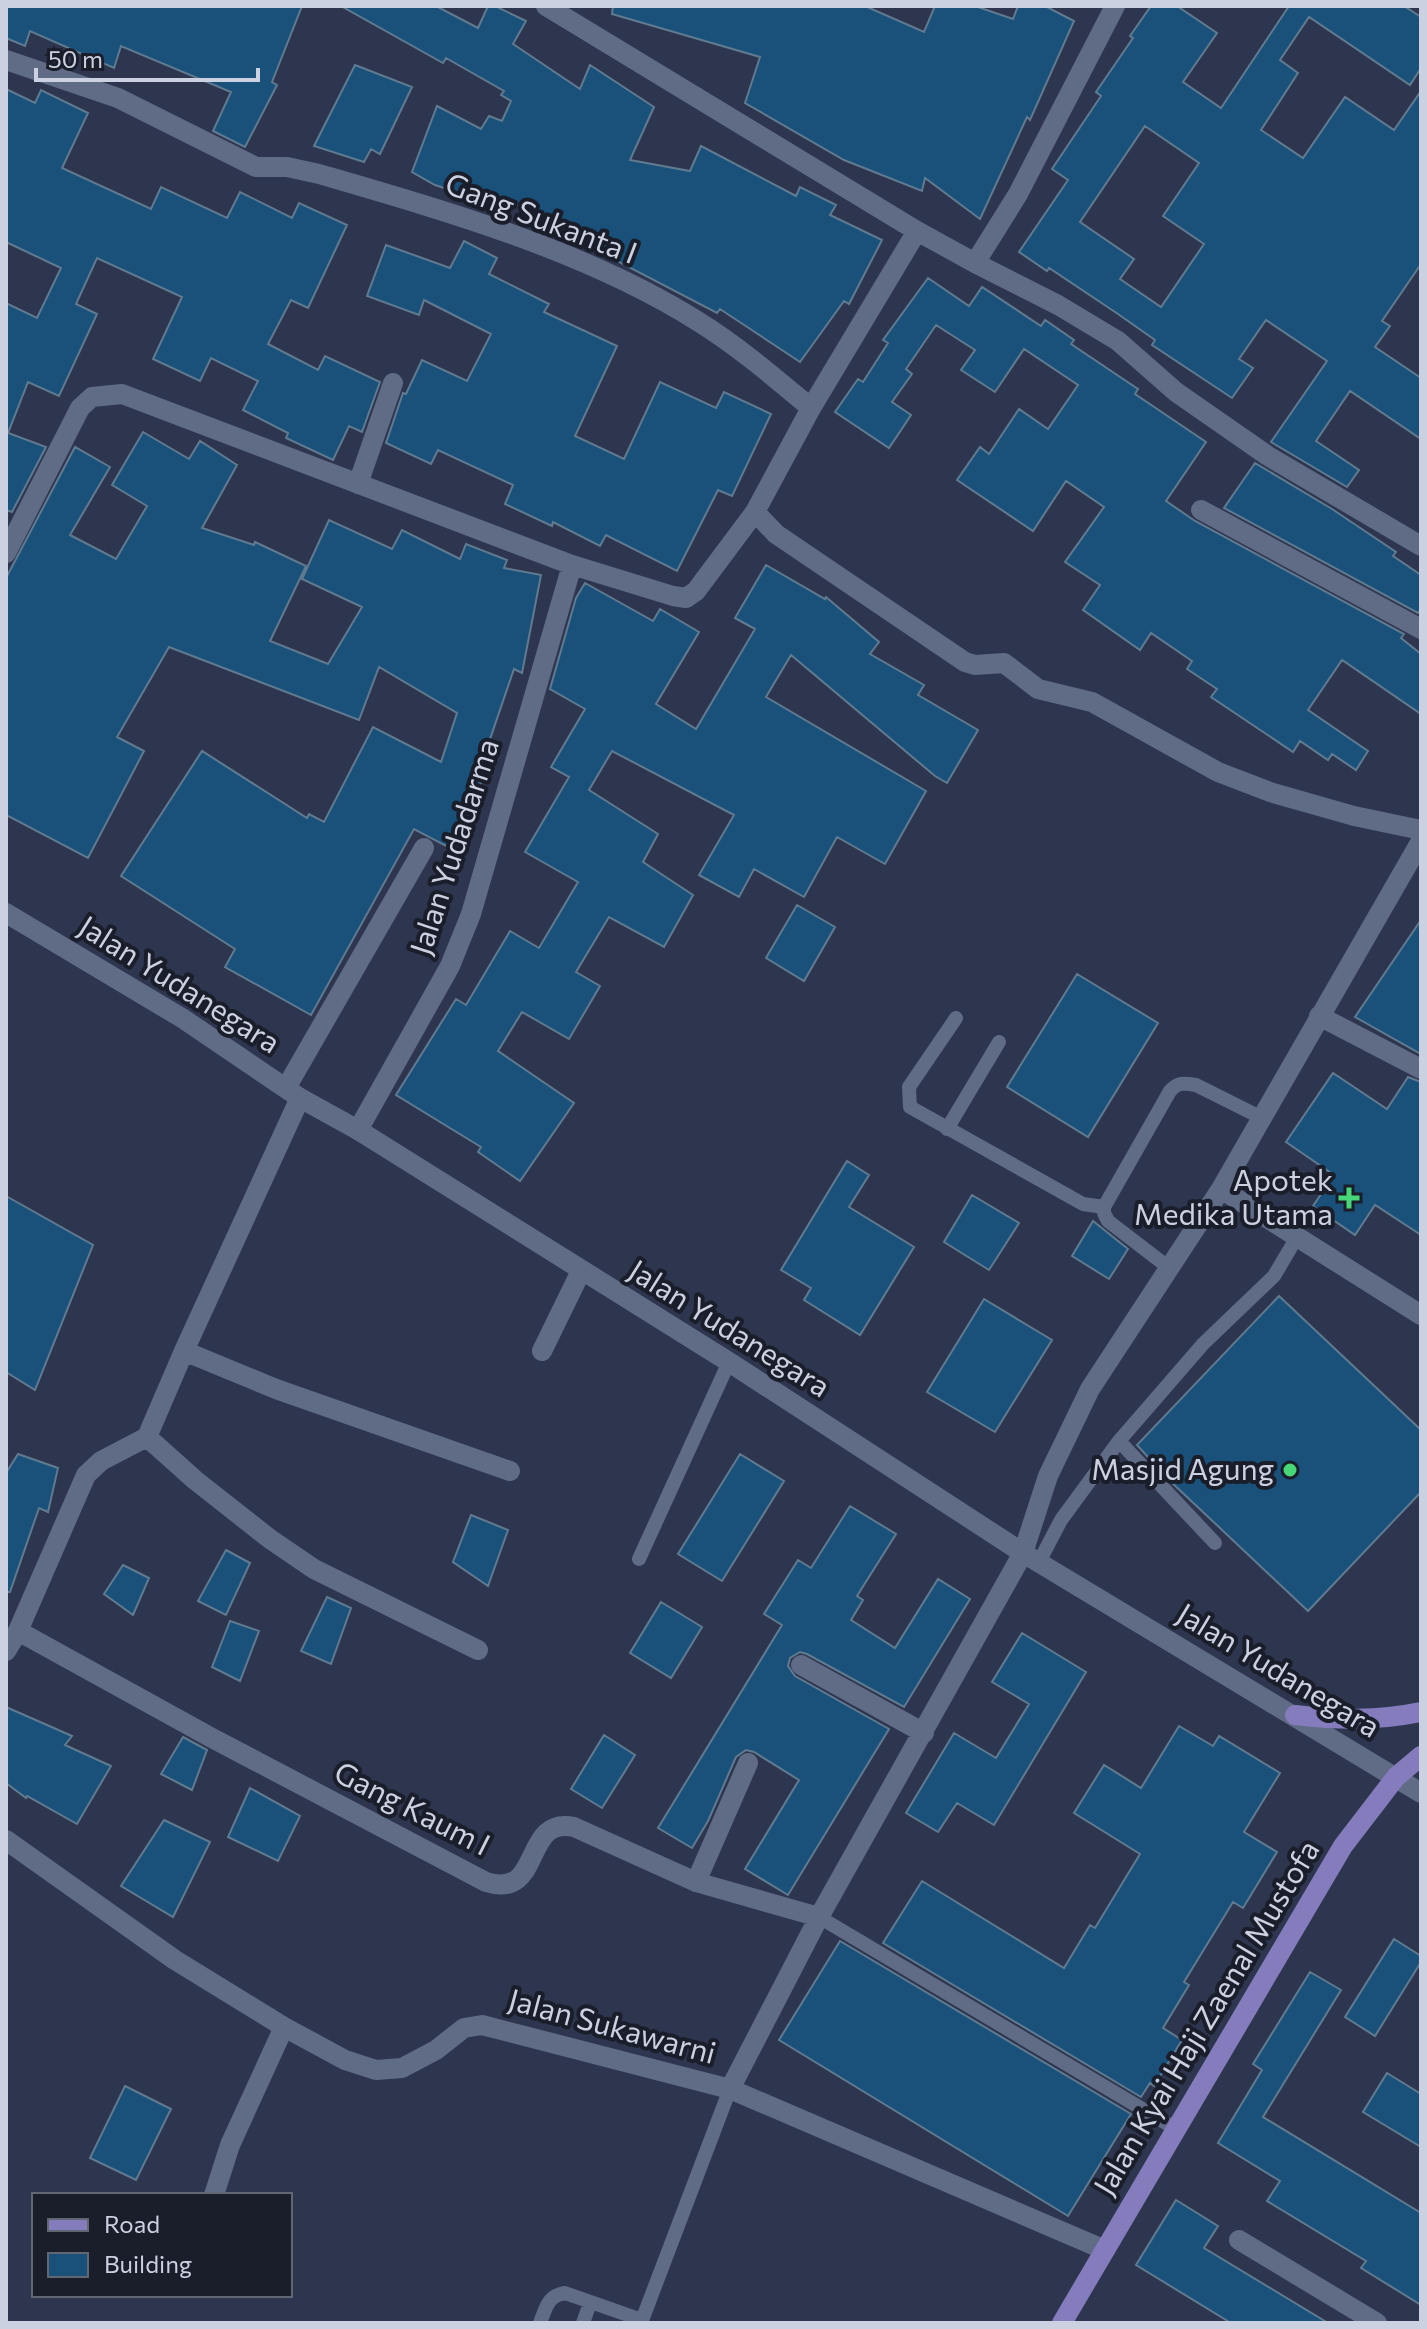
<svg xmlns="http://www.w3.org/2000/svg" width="1427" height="2329" viewBox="0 0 1427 2329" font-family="Commissioner,sans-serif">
<rect width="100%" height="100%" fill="#2e364f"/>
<path fill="#19517b" stroke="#607a90" stroke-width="2" fill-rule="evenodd" d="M 6,6 L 302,6 L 272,82 L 277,85 L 245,147 L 213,131 L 231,92 L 121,46 L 114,68 L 30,31 L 25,46 L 6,38 Z
M 341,6 L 436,6 L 478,28 L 488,6 L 495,6 L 526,21 L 513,44 L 580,89 L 590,65 L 654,107 L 630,160 L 690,171 L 701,146 L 796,196 L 800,187 L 836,205 L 830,215 L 882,240 L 849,304 L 844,301 L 800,362 L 720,309 L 717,313 L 579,241 L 583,235 L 503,198 L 499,206 L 435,185 L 412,172 L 437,106 L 481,129 L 489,116 L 502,121 L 511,101 L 501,95 L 504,91 L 446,58 L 443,63 Z
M 613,6 L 865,6 L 924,32 L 935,6 L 975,6 L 1013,19 L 1018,6 L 1045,6 L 1074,21 L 1030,120 L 1027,117 L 980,219 L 925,178 L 922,191 L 844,160 L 745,103 L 760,57 L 612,14 Z
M 1151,6 L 1177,6 L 1217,33 L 1183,82 L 1221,108 L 1289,6 L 1404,6 L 1421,17 L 1421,68 L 1410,85 L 1309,17 L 1280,60 L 1298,73 L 1261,130 L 1303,158 L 1345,97 L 1394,130 L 1421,91 L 1421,264 L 1382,321 L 1390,326 L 1375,347 L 1421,378 L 1421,439 L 1350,391 L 1316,441 L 1359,470 L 1347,487 L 1271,442 L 1327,361 L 1266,320 L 1239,359 L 1253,368 L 1232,398 L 1152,345 L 1155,340 L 1118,314 L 1049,268 L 1047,271 L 1019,252 L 1068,180 L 1052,169 L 1101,96 L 1096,92 L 1133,38 L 1130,36 ZM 1145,126 L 1199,163 L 1163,216 L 1204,244 L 1161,307 L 1120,279 L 1134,259 L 1080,222 Z
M 355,65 L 412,87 L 380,154 L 371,149 L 364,162 L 314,146 Z
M 6,89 L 35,103 L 41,90 L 88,113 L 62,168 L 151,209 L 161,187 L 227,218 L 240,192 L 292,218 L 299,203 L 347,225 L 308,308 L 291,300 L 268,344 L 318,370 L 325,356 L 380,382 L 362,432 L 349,426 L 333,460 L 286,438 L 288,433 L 243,410 L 258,381 L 211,358 L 200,381 L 153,359 L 182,297 L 97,258 L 76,304 L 97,314 L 59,396 L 28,382 L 8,433 L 46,447 L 12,512 L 6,510 L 6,303 L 37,318 L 61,268 L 6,242 Z
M 464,241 L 497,258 L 489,274 L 549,304 L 544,312 L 617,346 L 575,436 L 624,459 L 660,382 L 716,408 L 724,392 L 771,414 L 732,496 L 718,490 L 677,571 L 606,535 L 600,546 L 553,522 L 552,526 L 505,504 L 513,485 L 438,450 L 431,464 L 386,443 L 403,393 L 406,394 L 422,360 L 467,381 L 491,334 L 424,300 L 419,315 L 367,296 L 386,245 L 450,268 Z
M 928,278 L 969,306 L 982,287 L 1041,326 L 1045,320 L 1074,340 L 1071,344 L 1138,389 L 1135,394 L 1206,442 L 1166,501 L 1195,521 L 1404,634 L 1401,638 L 1421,654 L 1421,714 L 1342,660 L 1308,710 L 1368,751 L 1356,770 L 1332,754 L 1328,760 L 1300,741 L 1293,752 L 1211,697 L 1217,689 L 1187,669 L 1192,661 L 1151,633 L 1140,650 L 1083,610 L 1100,585 L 1065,562 L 1104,507 L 1066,481 L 1033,531 L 957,480 L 980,447 L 989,454 L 1019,409 L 1048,429 L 1078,385 L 1024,349 L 995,392 L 961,370 L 975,350 L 936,325 L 906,369 L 912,374 L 892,402 L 911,415 L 889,448 L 835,412 L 858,379 L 863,382 L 888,343 L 883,340 Z
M 143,432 L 189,459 L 200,441 L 237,465 L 202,528 L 254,545 L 255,542 L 306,566 L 270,641 L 328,664 L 362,607 L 302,579 L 329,520 L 392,549 L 402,530 L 460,559 L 466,544 L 507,560 L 504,568 L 541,575 L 522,673 L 514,669 L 476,780 L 481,783 L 448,847 L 414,829 L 311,1015 L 225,967 L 235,949 L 121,876 L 202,751 L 307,818 L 309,814 L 324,822 L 373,727 L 441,762 L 457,713 L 379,667 L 359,720 L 169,647 L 117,737 L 144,751 L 88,858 L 6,815 L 6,578 L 75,447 L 110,467 L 70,535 L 116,559 L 147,506 L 112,485 Z
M 1255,463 L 1332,509 L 1396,552 L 1393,556 L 1421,575 L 1421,609 L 1418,613 L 1224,508 Z
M 766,565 L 825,599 L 826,597 L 879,642 L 870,654 L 924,685 L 918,695 L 978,730 L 947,783 L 935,776 L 791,655 L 766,697 L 926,791 L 885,864 L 837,837 L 804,897 L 754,869 L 739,897 L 699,875 L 734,815 L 612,751 L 589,790 L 658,834 L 643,862 L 693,895 L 664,947 L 609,917 L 576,972 L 600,986 L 569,1039 L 522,1012 L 498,1051 L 574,1103 L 520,1181 L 478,1152 L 481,1147 L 396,1095 L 456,999 L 466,1005 L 510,931 L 539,948 L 578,882 L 525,852 L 569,777 L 551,767 L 585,709 L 550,689 L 576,598 L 585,583 L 653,621 L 660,609 L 699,632 L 656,704 L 696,729 L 755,629 L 735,618 Z
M 797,905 L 835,927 L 804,981 L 766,958 Z
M 1421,920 L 1421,1054 L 1355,1017 Z
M 1077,974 L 1158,1023 L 1088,1137 L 1007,1087 Z
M 1333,1073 L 1387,1109 L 1408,1077 L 1421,1082 L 1421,1235 L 1375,1205 L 1355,1235 L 1313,1206 L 1334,1175 L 1286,1142 Z
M 847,1161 L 869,1175 L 849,1207 L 914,1247 L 860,1335 L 804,1300 L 811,1288 L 781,1270 Z
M 972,1195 L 1019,1223 L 989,1270 L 944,1242 Z
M 6,1196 L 93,1245 L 35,1390 L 6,1372 Z
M 1093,1221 L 1128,1249 L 1109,1279 L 1072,1256 Z
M 1279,1296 L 1421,1430 L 1421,1492 L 1308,1611 L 1169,1480 L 1137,1445 Z
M 984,1299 L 1052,1340 L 995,1432 L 927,1392 Z
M 18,1454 L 58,1468 L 48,1512 L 39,1508 L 10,1592 L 6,1592 L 6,1473 Z
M 740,1454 L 784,1481 L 722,1581 L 678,1554 Z
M 850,1506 L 896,1534 L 857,1596 L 863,1600 L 851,1620 L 895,1648 L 938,1579 L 970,1599 L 904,1707 L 807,1654 L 800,1652 L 790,1658 L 788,1666 L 795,1676 L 889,1729 L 788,1895 L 745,1869 L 799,1780 L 754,1752 L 746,1750 L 736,1757 L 708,1821 L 692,1848 L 658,1828 L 782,1625 L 764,1614 L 798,1560 L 811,1568 Z
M 471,1515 L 508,1530 L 488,1586 L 453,1562 Z
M 226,1550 L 250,1563 L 226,1615 L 198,1601 Z
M 123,1565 L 149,1578 L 133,1615 L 104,1594 Z
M 327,1597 L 351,1608 L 331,1664 L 301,1651 Z
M 661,1602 L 702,1627 L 671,1678 L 630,1653 Z
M 230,1621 L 259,1631 L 240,1681 L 212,1667 Z
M 1022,1633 L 1086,1672 L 994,1825 L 957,1803 L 938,1832 L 906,1813 L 954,1733 L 996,1758 L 1029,1704 L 992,1682 Z
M 6,1707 L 72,1736 L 65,1745 L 111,1766 L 77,1824 L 27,1796 L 26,1798 L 6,1783 Z
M 1179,1726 L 1213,1746 L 1219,1736 L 1280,1773 L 1244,1832 L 1277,1852 L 1243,1908 L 1233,1902 L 1184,1982 L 1189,1985 L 1163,2028 L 1182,2040 L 1154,2086 L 1150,2083 L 1141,2097 L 883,1943 L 922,1881 L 1064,1968 L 1090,1925 L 1095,1928 L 1140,1854 L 1074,1813 L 1104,1765 L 1141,1788 Z
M 604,1735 L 635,1755 L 602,1808 L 571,1789 Z
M 183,1737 L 207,1750 L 192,1790 L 161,1774 Z
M 250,1788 L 300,1816 L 278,1861 L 228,1837 Z
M 164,1820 L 210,1842 L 173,1917 L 121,1886 Z
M 1394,1939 L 1421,1956 L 1421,1962 L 1375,2036 L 1345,2017 Z
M 840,1941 L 1131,2114 L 1068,2216 L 779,2040 Z
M 1310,1972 L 1341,1990 L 1263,2117 L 1421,2213 L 1421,2305 L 1361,2268 L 1366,2261 L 1267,2201 L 1280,2181 L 1218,2143 L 1262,2070 L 1253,2064 Z
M 1387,2073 L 1421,2094 L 1421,2147 L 1363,2112 Z
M 125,2086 L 171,2109 L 136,2180 L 90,2158 Z
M 1176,2200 L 1218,2226 L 1204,2248 L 1328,2323 L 1231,2323 L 1136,2265 Z"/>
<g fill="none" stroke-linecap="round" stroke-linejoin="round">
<path stroke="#606b86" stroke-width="14" d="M 956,1018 L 909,1087 L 910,1107 L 1083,1204 L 1104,1207
M 947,1129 L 999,1042
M 1168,1267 L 1108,1221 L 1104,1213 L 1104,1207 L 1170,1091 C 1178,1082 1184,1083 1196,1085 L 1262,1118
M 1215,1543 L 1119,1441 L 1203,1344 L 1274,1276 L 1297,1237
M 639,1559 L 729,1362
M 1039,1562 L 1061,1520 L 1119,1441
M 819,1917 L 1176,2129
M 540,2323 C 546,2308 547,2296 565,2293 L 642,2320
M 583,2323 L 590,2303
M 641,2323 L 730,2089"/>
<path stroke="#606b86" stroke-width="20" d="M 6,60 L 118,98 L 256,167 L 287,167 L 319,174 C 446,211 587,251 699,322 C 739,347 775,378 811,408
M 917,231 L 975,263 L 1018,194 L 1115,6
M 975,263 L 1058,305 L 1118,341 L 1176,392 L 1268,456 L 1421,546
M 358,484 L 393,383
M 1201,510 L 1421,629
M 755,512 L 776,534 L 965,662 L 975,665 L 1004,663 L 1038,689 L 1092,702 L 1218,772 L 1270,792 L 1354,816 L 1421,830
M 6,553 L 80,408 L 92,397 L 122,394 L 572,565 L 673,596 L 686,598 L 696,591 L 755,512 L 811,408 L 917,231 L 546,6
M 1319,1016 L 1421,1069
M 286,1088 L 424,848
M 358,1130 L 450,966 L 471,914 L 572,565
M 184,1351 L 276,1389 L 510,1471
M 542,1351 L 581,1271
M 147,1437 L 195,1480 L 270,1539 L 314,1569 L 478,1650
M 18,1631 L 212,1738 L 486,1882 C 544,1900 521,1816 574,1827 L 696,1882 L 819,1917
M 6,1651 L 18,1631 L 86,1475 L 101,1461 L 147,1437 L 184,1351 L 300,1098
M 801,1665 L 924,1733
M 6,1840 L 175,1960 L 284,2027 L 345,2060 L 376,2070 L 402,2068 L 436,2050 L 464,2028 L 482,2025 L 730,2089 L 1105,2250
M 696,1882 L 748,1763
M 730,2089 L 819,1917 L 1023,1553
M 214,2195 L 230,2145 L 284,2027
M 1239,2240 L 1377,2323"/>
<path stroke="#606b86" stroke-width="20" d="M 6,913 L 182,1018 L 300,1098 L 358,1130 L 729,1362 L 1023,1553 L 1421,1793
M 1221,1189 L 1421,1315
M 1023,1553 L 1048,1476 L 1090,1389 L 1221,1189 L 1421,841"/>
<path stroke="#857cbe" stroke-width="20" d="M 1295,1715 C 1340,1720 1376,1721 1421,1712
M 1062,2323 L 1343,1846 L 1396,1777 L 1421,1756"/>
</g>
<g fill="#48d778" stroke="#1a1e2a" stroke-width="3">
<path d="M1345 1186h8v8h8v8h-8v8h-8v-8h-8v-8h8z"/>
<circle cx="1290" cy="1470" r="8"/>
</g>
<g text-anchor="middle" stroke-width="8" stroke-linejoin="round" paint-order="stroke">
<g font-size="30" fill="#cbd1e1" stroke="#1a1e2a">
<text transform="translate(541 219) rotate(21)" y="10">Gang Sukanta I</text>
<text transform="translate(455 847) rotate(-72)" y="10">Jalan Yudadarma</text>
<text transform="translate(179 985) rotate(32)" y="10">Jalan Yudanegara</text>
<text transform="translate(729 1329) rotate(32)" y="10">Jalan Yudanegara</text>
<text transform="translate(1278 1671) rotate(31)" y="10">Jalan Yudanegara</text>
<text transform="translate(412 1809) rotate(27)" y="10">Gang Kaum I</text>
<text transform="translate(1207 2018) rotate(-59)" y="10">Jalan Kyai Haji Zaenal Mustofa</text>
<text transform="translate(612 2027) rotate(15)" y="10">Jalan Sukawarni</text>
</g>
<g font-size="30" fill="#cbd1e1" stroke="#1a1e2a" text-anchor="end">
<text x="1333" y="1191">Apotek<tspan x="1333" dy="34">Medika Utama</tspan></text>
<text x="1274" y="1480">Masjid Agung</text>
</g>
</g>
<rect width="1427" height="2329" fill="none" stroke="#cbd1e1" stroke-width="16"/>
<rect x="32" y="2193" width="260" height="104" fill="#1a1e2a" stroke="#616673" stroke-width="2"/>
<rect x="48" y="2219" width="40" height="12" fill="#857cbe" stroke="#616673" stroke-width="2"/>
<text x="104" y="2233" font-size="24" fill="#cbd1e1">Road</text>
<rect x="48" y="2253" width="40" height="24" fill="#19517b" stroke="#616673" stroke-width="2"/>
<text x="104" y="2273" font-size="24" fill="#cbd1e1">Building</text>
<path d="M36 68v12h222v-12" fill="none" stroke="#cbd1e1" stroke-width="4"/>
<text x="48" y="68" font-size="24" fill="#cbd1e1" stroke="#1a1e2a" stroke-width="6" paint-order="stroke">50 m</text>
</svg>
